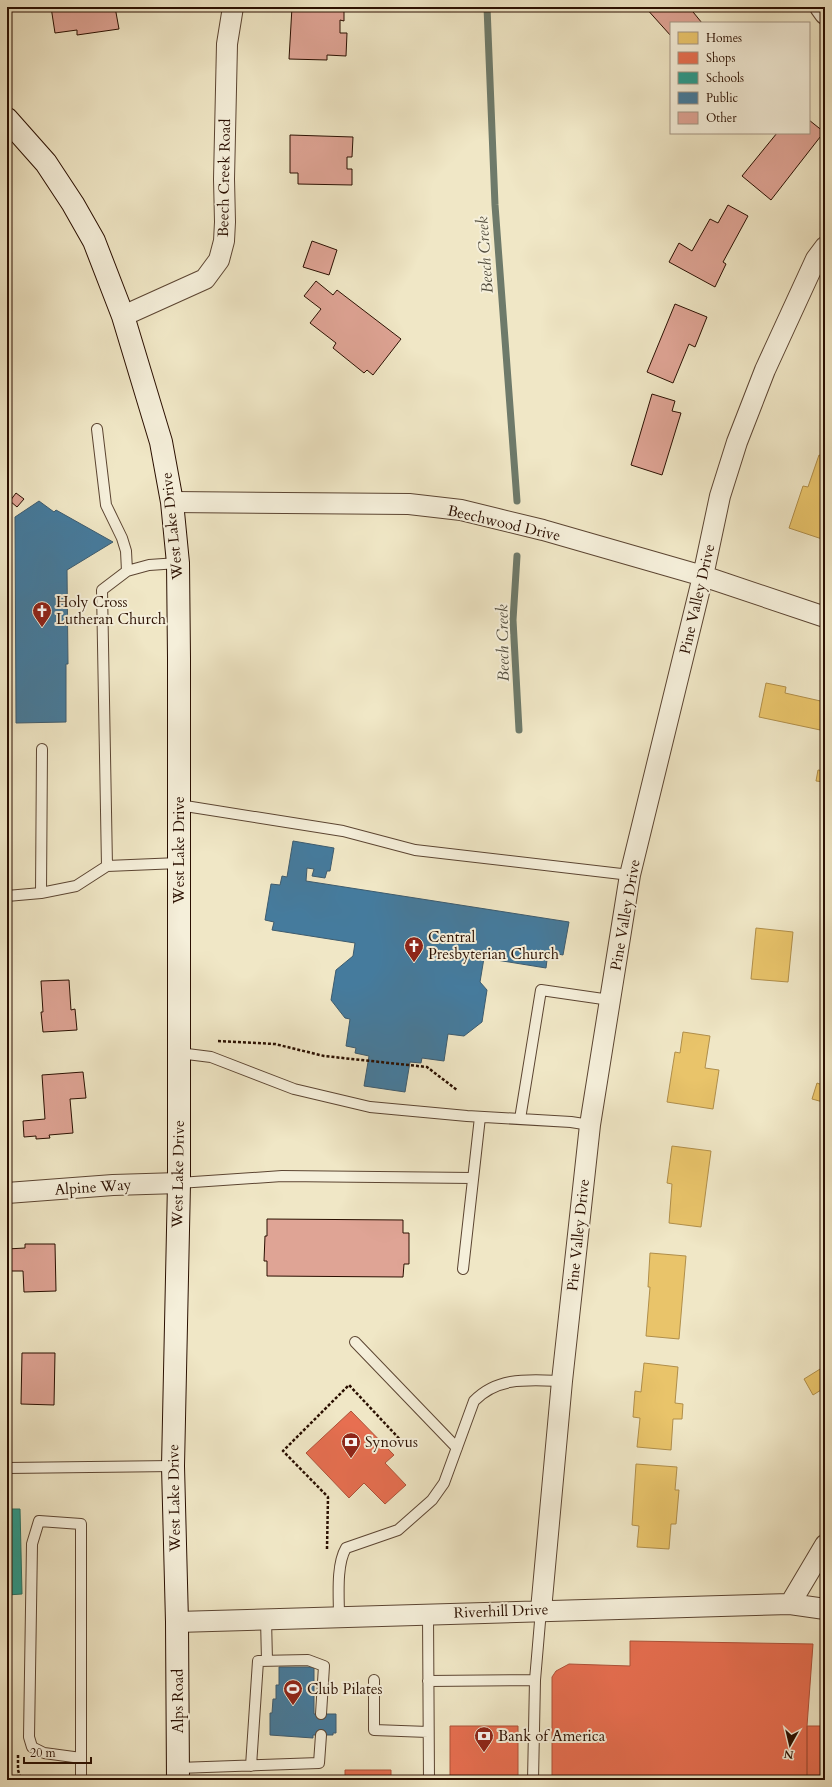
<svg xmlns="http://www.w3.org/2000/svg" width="832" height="1787" viewBox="0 0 832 1787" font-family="Cardo,serif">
<rect width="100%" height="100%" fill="#f0e7c6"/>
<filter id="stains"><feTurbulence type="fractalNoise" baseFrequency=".005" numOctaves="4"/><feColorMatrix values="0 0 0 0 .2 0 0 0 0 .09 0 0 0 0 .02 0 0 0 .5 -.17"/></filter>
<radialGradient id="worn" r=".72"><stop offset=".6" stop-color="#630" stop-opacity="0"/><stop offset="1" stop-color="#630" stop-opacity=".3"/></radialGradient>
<path fill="#e9c46a" stroke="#b08e4a" d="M 819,455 L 825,457 L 825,540 L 789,528 L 803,486 L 808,487 Z
M 766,683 L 786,687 L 785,693 L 825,702 L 825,731 L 759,717 Z
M 818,770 L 825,771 L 825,782 L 816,781 Z
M 756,928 L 793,932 L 788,982 L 751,979 Z
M 683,1032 L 710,1036 L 705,1068 L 719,1070 L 713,1109 L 667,1102 L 675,1052 L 680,1053 Z
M 817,1083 L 825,1086 L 823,1102 L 812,1099 Z
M 672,1146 L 711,1151 L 701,1227 L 669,1223 L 672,1184 L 667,1183 Z
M 650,1253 L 686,1256 L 679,1339 L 646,1336 L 650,1287 L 648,1287 Z
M 644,1363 L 678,1367 L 675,1403 L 683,1404 L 682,1419 L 673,1419 L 671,1450 L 637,1447 L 640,1418 L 633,1417 L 635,1391 L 641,1392 Z
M 825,1366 L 825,1396 L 821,1390 L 813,1395 L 804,1379 Z
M 636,1464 L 677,1467 L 675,1490 L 679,1490 L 676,1524 L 671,1524 L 669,1549 L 637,1547 L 639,1526 L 632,1525 Z"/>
<path fill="#e76f51" stroke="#ae5239" d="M 351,1411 L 394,1455 L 385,1463 L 406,1485 L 385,1504 L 364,1483 L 349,1498 L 306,1453 Z
M 630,1641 L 813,1644 L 807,1726 L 807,1780 L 552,1780 L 552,1677 L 556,1671 L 569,1664 L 630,1666 Z
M 450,1726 L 518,1726 L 518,1780 L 450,1780 Z
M 807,1726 L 825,1726 L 825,1780 L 807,1780 Z
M 345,1770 L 391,1770 L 391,1780 L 345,1780 Z"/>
<path fill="#2a9d8f" stroke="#2a7264" d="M 7,1509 L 20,1509 L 22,1594 L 7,1595 Z"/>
<path fill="#457b9d" stroke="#3d5b6e" d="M 39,501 L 54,512 L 56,510 L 113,542 L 67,570 L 68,664 L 66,664 L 66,722 L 16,723 L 15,517 Z
M 293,841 L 334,848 L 330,871 L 327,871 L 325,878 L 312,876 L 314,869 L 307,868 L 306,881 L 569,922 L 563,955 L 548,952 L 546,968 L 484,958 L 480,982 L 487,990 L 482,1022 L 464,1036 L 448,1034 L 444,1061 L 422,1058 L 421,1063 L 410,1062 L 405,1092 L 364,1086 L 369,1056 L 355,1053 L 356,1048 L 346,1046 L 350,1019 L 345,1018 L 331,1000 L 336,970 L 353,956 L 355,943 L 272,930 L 274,922 L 265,920 L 271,884 L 280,885 L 282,876 L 287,877 Z
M 279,1667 L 314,1667 L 314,1714 L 336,1714 L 336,1733 L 333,1733 L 333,1735 L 313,1735 L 313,1738 L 270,1735 L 270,1713 L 272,1713 L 273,1699 L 276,1699 L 276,1685 L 279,1685 Z"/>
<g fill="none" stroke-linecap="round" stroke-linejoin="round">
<path stroke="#6e7a6a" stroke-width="7" d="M 487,7 L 495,205 L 517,501
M 517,556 L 513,620 L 519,730"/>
</g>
<path fill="#dfa495" stroke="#2a0f01" d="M 51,7 L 115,7 L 119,29 L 77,35 L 77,30 L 55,33 Z
M 292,7 L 344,7 L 344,21 L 340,20 L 340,33 L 347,33 L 346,56 L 327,55 L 327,60 L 289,59 Z
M 645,7 L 689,7 L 702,23 L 671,23 L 671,36 Z
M 809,120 L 824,132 L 771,200 L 742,176 L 777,133 L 809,133 Z
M 290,135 L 353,137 L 352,157 L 347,157 L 347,169 L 352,169 L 352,185 L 298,184 L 298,173 L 290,173 Z
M 728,205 L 748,216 L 723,262 L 726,264 L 715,287 L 669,262 L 679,243 L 692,251 L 710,219 L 718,223 Z
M 312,241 L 337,250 L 329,275 L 303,267 Z
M 316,281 L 333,295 L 337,290 L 401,339 L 373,375 L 367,370 L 364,373 L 333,348 L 336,343 L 310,323 L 321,309 L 304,296 Z
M 675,304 L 707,317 L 695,347 L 689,344 L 673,383 L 647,372 Z
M 652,394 L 675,401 L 672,411 L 681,413 L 662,475 L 631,465 Z
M 16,493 L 24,499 L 17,507 L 10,501 Z
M 69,980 L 71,1010 L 75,1009 L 77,1030 L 43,1032 L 41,1012 L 43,1012 L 41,981 Z
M 83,1072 L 86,1098 L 70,1099 L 73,1133 L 49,1135 L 50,1138 L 36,1139 L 36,1136 L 24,1137 L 23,1121 L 45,1119 L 42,1075 Z
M 267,1219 L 403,1220 L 403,1233 L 409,1233 L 409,1264 L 404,1264 L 403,1277 L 267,1276 L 267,1261 L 264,1261 L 265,1236 L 267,1236 Z
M 25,1244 L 55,1244 L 56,1291 L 24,1292 L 23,1271 L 7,1271 L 7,1249 L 25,1248 Z
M 22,1353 L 55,1353 L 54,1405 L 21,1404 Z"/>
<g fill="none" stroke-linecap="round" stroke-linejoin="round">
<defs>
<path id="service" d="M 97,429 L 106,505 L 122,538 L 126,551 L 127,571
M 178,563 L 149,565 L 127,571 L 102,590 L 107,866 L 179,863
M 179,805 L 343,831 L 415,850 L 630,875
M 41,893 L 42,749
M 7,896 L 41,893 L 76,886 L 107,866
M 179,1053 L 211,1057 L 294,1089 L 370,1107 L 467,1116 L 571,1122 L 590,1125
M 520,1119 L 541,990 L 610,1000
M 179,1183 L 282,1176 L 473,1178
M 463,1269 L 480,1117
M 355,1342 L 457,1448
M 7,1468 L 173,1466
M 428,1614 L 429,1780
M 339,1617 C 339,1597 336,1565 346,1548 L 398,1530 L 432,1500 L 444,1483 L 474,1401 C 498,1376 530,1380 562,1381
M 266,1619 L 267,1661
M 374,1680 L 374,1730 L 428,1732
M 428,1681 L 535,1680
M 81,1758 L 44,1753 L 32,1747 L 29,1737 L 32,1544 L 39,1521 L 81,1524 L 81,1780
M 251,1766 L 258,1661 L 308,1660 L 324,1666 L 321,1714
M 178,1768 L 319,1763 L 321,1735
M 533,1780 L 535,1680 L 541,1610"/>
<path id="minor" d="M 820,7 L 825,14
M 123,316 L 205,279 L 219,260 L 224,241 L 225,222 L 224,179 L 227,44 L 233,7
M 172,502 L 409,504 L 461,510 L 543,530 L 703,576 L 825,617
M 7,1193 L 113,1185 L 179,1183
M 790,1604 L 825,1545
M 541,1610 L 562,1381 L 590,1125 L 630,875 L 703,576 L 720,496 L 737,442 L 765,370 L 816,259 L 825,247
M 177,1622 L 790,1604 L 825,1609"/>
<path id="secondary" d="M 7,119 L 46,163 L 73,204 L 94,241 L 123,316 L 161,442 L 172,502 L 178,563 L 179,658 L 179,1183 L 173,1466 L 177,1622 L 178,1780"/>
</defs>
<use href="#service" stroke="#5c4532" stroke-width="12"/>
<use href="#minor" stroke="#5c4532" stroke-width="22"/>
<use href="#secondary" stroke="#2a0f01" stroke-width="24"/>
<path stroke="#2a0f01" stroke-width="2.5" stroke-dasharray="3 2" stroke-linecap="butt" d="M 218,1041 L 275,1044 L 324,1056 L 427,1067 L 457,1090
M 327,1549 L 328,1497 L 283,1451 L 349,1385 L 407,1447
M 18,1755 L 18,1770 L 21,1780"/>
<use href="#service" stroke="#f5efda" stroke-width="10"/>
<use href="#minor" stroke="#f5efda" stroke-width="20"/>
<use href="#secondary" stroke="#f5efda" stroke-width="22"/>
</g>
<defs>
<symbol id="church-pin" viewBox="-11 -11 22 30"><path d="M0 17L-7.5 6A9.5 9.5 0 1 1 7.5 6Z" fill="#8f2418" stroke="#f5efda"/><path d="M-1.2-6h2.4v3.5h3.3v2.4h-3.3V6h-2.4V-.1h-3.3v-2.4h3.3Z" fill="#fff"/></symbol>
<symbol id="bank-pin" viewBox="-11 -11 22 30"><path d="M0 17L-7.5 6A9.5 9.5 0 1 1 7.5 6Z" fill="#8f2418" stroke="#f5efda"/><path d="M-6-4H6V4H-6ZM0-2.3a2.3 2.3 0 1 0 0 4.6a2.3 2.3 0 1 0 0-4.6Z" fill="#fff"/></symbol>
<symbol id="stadium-pin" viewBox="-11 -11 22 30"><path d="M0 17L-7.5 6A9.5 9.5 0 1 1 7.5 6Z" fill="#8f2418" stroke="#f5efda"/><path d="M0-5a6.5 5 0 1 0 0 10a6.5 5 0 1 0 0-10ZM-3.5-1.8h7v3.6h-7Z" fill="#fff"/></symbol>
</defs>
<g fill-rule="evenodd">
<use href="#church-pin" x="31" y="600" width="22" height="30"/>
<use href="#church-pin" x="403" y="935" width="22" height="30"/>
<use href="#bank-pin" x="340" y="1431" width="22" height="30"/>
<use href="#stadium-pin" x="282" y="1678" width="22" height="30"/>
<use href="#bank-pin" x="473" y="1725" width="22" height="30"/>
</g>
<g text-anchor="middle" stroke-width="4" stroke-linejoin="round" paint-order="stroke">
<g font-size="15" fill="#2a0f01" stroke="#f5efda">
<text transform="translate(224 178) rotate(-89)" y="5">Beech Creek Road</text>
<text transform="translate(504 523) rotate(13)" y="5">Beechwood Drive</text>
<text transform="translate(172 526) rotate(-96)" y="5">West Lake Drive</text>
<text transform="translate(697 599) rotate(-77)" y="5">Pine Valley Drive</text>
<text transform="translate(179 850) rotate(-90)" y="5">West Lake Drive</text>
<text transform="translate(625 915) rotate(-80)" y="5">Pine Valley Drive</text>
<text transform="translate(178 1174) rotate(-89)" y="5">West Lake Drive</text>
<text transform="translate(93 1187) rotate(-4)" y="5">Alpine Way</text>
<text transform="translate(578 1235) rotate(-84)" y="5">Pine Valley Drive</text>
<text transform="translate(174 1498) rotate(-91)" y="5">West Lake Drive</text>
<text transform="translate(501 1611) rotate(-2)" y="5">Riverhill Drive</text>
<text transform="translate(178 1701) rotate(-90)" y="5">Alps Road</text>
</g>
<g font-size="15" fill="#2a0f01" stroke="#f5efda" text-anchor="start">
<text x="56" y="607">Holy Cross<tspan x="56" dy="17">Lutheran Church</tspan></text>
<text x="428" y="942">Central<tspan x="428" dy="17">Presbyterian Church</tspan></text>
<text x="365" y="1447">Synovus</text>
<text x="307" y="1694">Club Pilates</text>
<text x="498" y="1741">Bank of America</text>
</g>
<g font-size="16" font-style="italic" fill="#524d3e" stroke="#f5efda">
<text transform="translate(484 255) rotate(-94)" y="6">Beech Creek</text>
<text transform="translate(502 643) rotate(-91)" y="6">Beech Creek</text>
</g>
</g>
<rect width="832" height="1787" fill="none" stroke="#f0e7c6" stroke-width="24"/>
<rect x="8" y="8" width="816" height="1771" fill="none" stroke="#2a0f01" stroke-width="2"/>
<rect x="12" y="12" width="808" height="1763" fill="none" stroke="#2a0f01"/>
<rect x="670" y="22" width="140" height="112" fill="#f5efda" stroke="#a49583"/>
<rect x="678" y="32" width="20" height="12" fill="#e9c46a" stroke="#a49583"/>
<text x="706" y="42" font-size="12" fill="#2a0f01">Homes</text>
<rect x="678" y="52" width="20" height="12" fill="#e76f51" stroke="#a49583"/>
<text x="706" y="62" font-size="12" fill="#2a0f01">Shops</text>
<rect x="678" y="72" width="20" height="12" fill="#2a9d8f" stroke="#a49583"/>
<text x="706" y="82" font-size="12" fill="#2a0f01">Schools</text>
<rect x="678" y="92" width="20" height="12" fill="#457b9d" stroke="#a49583"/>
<text x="706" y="102" font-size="12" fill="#2a0f01">Public</text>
<rect x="678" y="112" width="20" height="12" fill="#dfa495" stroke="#a49583"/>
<text x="706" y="122" font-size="12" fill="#2a0f01">Other</text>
<g transform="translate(790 1745) rotate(188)" stroke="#f5efda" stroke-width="3" paint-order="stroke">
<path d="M0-3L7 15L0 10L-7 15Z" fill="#2a0f01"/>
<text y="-6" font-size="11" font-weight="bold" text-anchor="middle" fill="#2a0f01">N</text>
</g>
<path d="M24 1757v6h67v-6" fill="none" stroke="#2a0f01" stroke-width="2"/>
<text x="30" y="1757" font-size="12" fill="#2a0f01" stroke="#f5efda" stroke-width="3" paint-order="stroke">20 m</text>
<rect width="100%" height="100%" filter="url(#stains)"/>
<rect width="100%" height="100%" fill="url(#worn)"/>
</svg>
